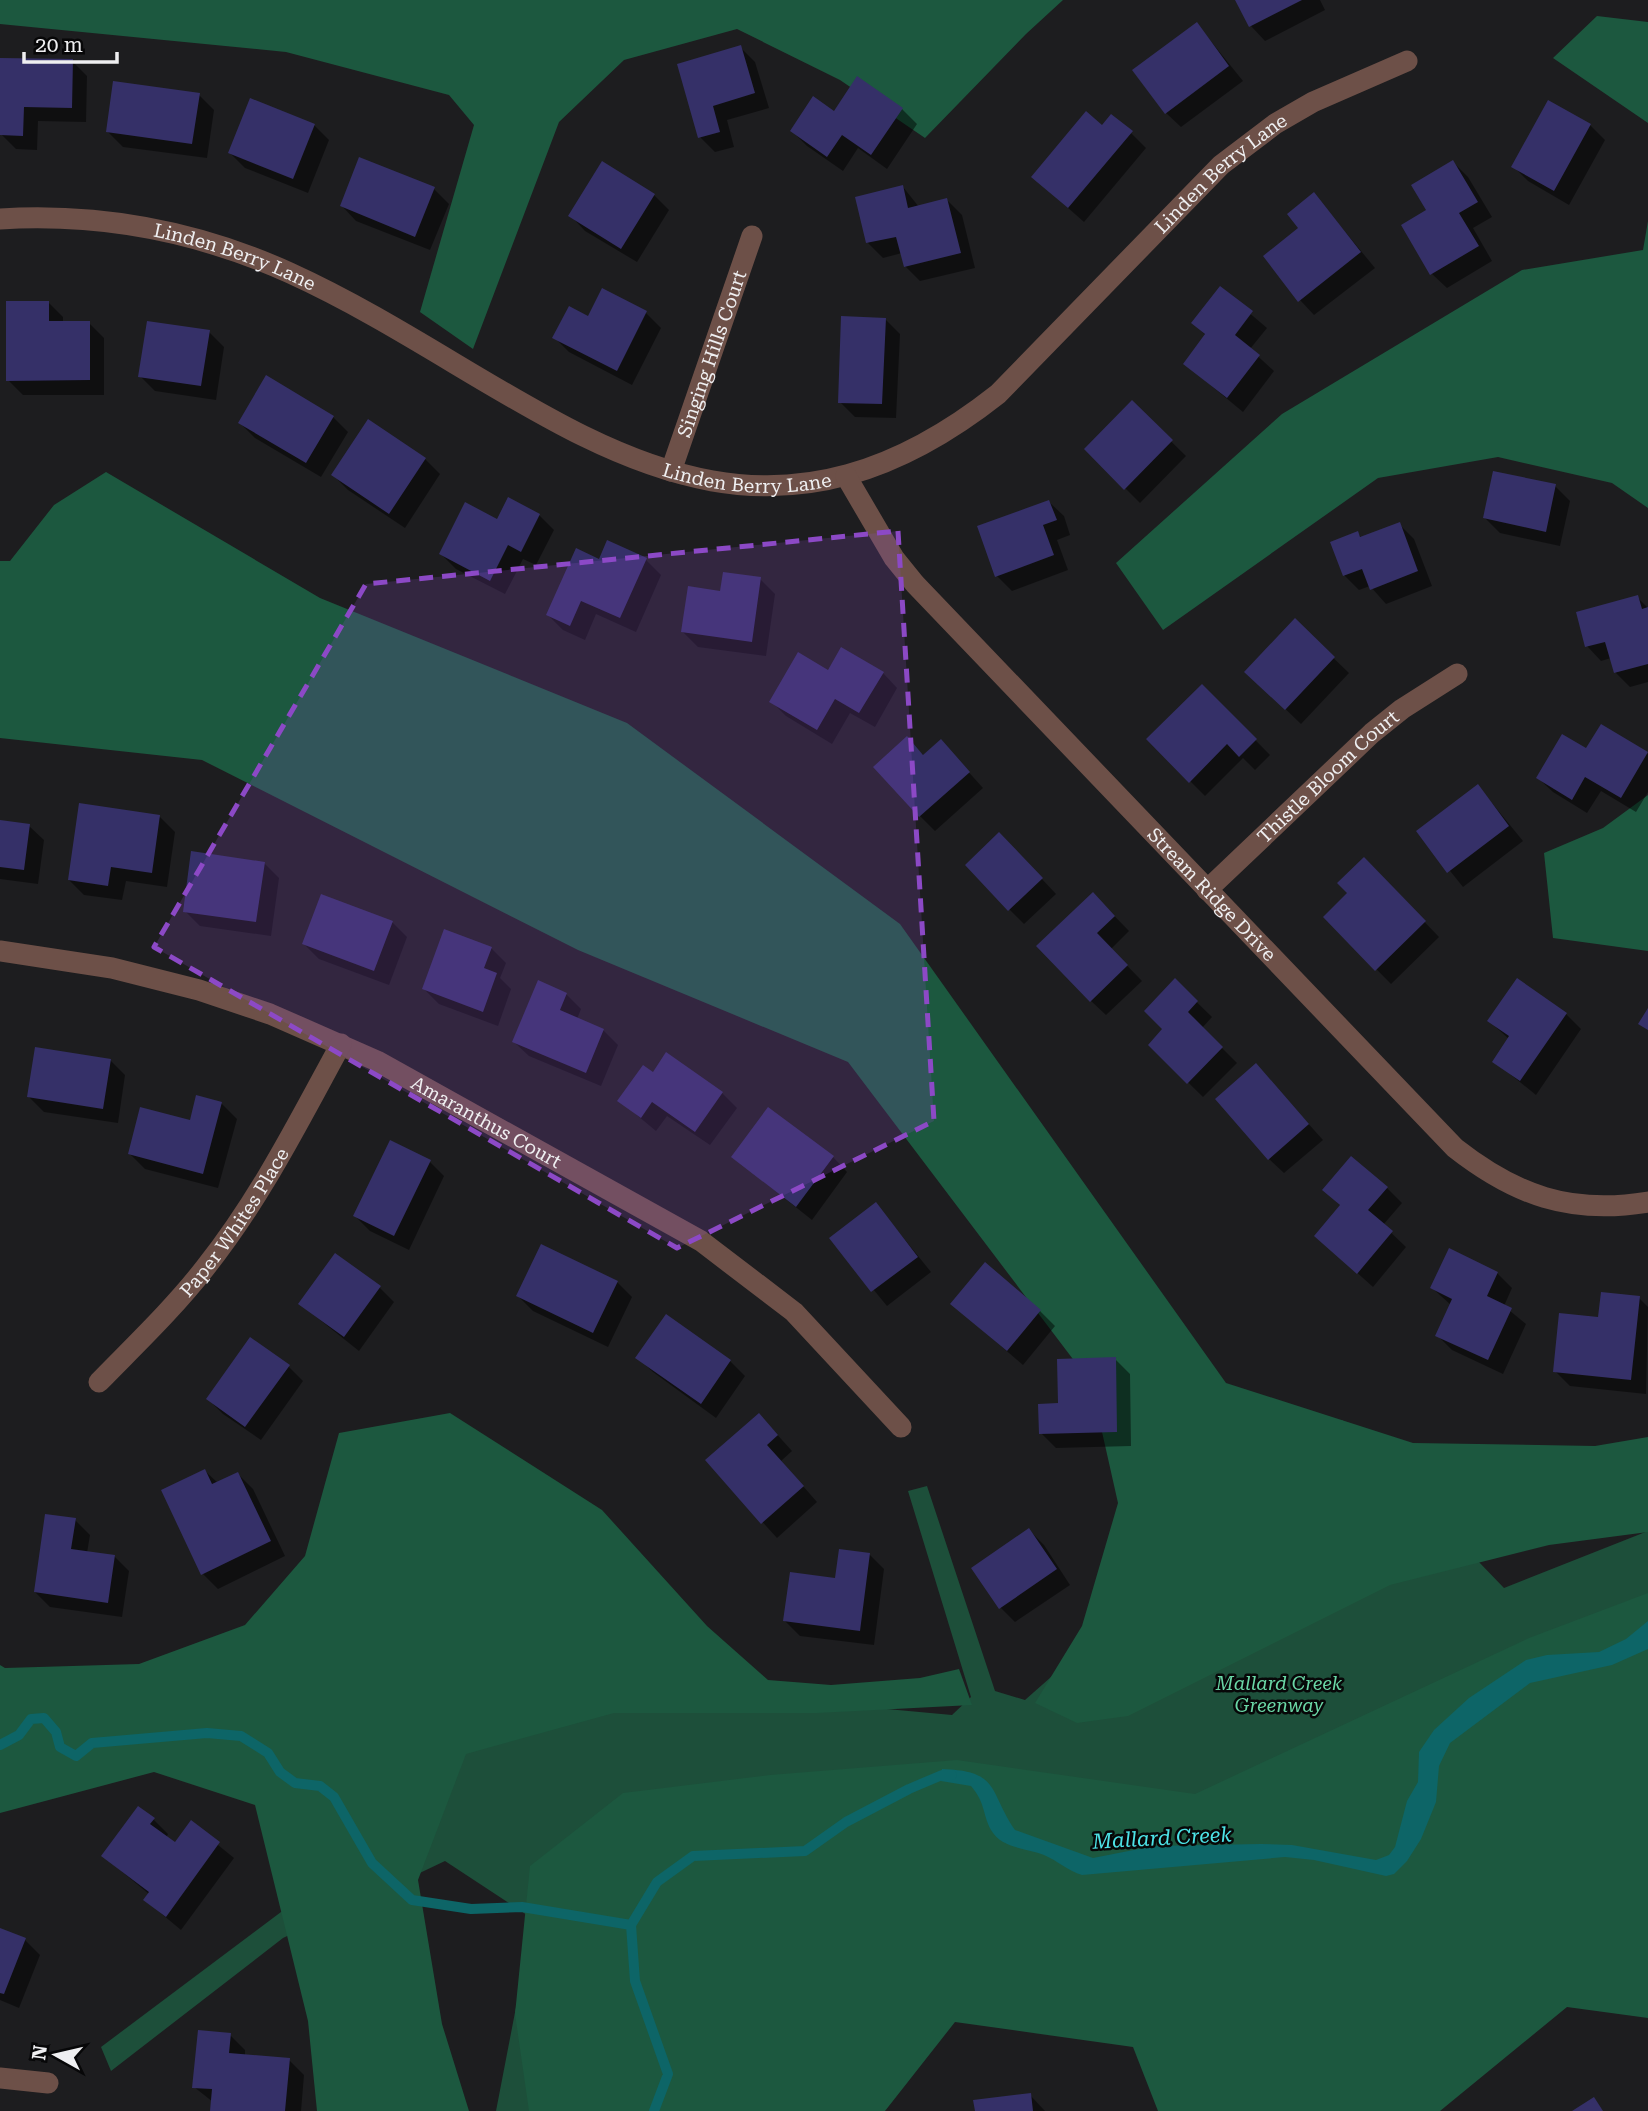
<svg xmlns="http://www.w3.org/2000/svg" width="1648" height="2111" viewBox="0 0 1648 2111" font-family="'Roboto Serif',serif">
<rect width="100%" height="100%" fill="#1d1d1f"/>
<path fill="#1d4f3a" d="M 1342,1420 L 1504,1588 L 1648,1531 L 1648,1624 L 657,2111 L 496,2111 L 533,1919 L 445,1861 L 283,1938 L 111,2071 L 101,2047 L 401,1822 L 268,1730 L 670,1689 L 952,1715 L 971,1697 L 908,1491 L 927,1486 L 995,1691 L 1025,1700 Z"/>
<path fill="#1c583f" d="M 0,0 L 1063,0 L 1026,34 L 925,138 L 840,80 L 737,29 L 624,60 L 559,122 L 473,349 L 420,312 L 474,125 L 449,95 L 286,52 L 0,24 Z
M 1597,16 L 1648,22 L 1648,123 L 1553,58 Z
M 1648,221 L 1648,508 L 1612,483 L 1498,457 L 1378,478 L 1163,630 L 1116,563 L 1282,414 L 1522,270 L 1643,250 Z
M 106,472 L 320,598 L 627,723 L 900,924 L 1226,1383 L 1413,1443 L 1595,1446 L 1648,1437 L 1648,1532 L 1549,1545 L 1390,1585 L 1128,1716 L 1077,1723 L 1035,1703 L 1082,1626 L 1118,1503 L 1091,1383 L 848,1062 L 578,950 L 202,760 L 0,738 L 0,561 L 10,561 L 54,505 Z
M 1648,795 L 1648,951 L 1553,938 L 1544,853 L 1603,828 Z
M 450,1413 L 602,1510 L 707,1626 L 768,1680 L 831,1685 L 920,1678 L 959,1669 L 972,1705 L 817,1713 L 614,1713 L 466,1754 L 418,1880 L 442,2024 L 469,2111 L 317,2111 L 308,2021 L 255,1805 L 154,1772 L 0,1813 L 0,1665 L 5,1668 L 139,1664 L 245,1625 L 305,1556 L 339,1433 Z
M 1648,1593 L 1648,2018 L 1567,2007 L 1440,2111 L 1158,2111 L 1133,2047 L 955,2022 L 885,2111 L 529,2111 L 515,2014 L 530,1866 L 623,1793 L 770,1775 L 957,1760 L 1195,1794 L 1529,1638 Z"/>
<path fill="#0d6567" d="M 1648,1621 L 1648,1649 L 1612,1665 L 1530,1683 L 1450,1743 L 1439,1766 L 1436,1802 L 1421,1839 L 1407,1861 L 1394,1874 L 1386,1876 L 1314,1860 L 1285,1857 L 1082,1875 C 1068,1871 1058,1861 1044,1855 C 1027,1848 1002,1849 991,1830 C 982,1813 986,1804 971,1786 L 941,1781 L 942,1769 C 1001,1771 988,1791 1015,1830 L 1093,1858 L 1154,1846 L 1261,1844 L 1292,1845 L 1376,1860 L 1389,1855 L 1395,1847 L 1407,1801 L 1418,1782 L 1419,1752 L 1434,1730 L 1469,1698 L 1526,1660 L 1547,1655 L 1599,1652 L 1626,1639 Z"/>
<path fill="#0007" d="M 1237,0 L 1320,0 L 1325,10 L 1265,41 L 1251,26 Z
M 1197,24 L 1243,81 L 1181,127 L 1166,113 Z
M 740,47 L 755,62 L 769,108 L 727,120 L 734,147 L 715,152 L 700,137 L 679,66 Z
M 2,60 L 72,61 L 87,76 L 86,122 L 38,121 L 37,150 L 16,149 L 1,134 Z
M 199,95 L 214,110 L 207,158 L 123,147 L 108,132 Z
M 1549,102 L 1590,125 L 1605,140 L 1569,205 L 1528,181 L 1513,166 Z
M 902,109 L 917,124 L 887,169 L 858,148 L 843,171 L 807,146 L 792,131 L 834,113 Z
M 314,125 L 329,140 L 308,193 L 245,168 L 230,153 Z
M 1103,127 L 1131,133 L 1146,148 L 1084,222 L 1033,177 Z
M 1453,162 L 1468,177 L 1492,217 L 1473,228 L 1492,261 L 1447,288 L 1432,274 L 1428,211 Z
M 903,187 L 919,207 L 947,200 L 962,215 L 975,268 L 920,281 L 905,266 L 902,253 L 883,258 L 868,243 Z
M 434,189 L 449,204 L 430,250 L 356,221 L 342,206 Z
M 1314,194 L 1375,268 L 1314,315 L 1300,300 L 1301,229 Z
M 654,195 L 669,210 L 637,262 L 585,231 L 571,216 Z
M 1220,288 L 1267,328 L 1250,349 L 1274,371 L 1243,412 L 1185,364 L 1206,336 L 1194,323 Z
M 603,290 L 646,313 L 661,328 L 632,385 L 569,352 L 554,337 L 588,319 Z
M 48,302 L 63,317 L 63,323 L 89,323 L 104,338 L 104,395 L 23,395 L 8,380 Z
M 885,319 L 900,334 L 896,418 L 855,417 L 840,402 Z
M 209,332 L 224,347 L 216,400 L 155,391 L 140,376 Z
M 1132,403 L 1186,456 L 1140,503 L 1086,449 Z
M 333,417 L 348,432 L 321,477 L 255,438 L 240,423 Z
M 368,422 L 425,459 L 440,474 L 405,528 L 348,490 L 333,475 Z
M 1555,486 L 1570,501 L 1560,546 L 1500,533 L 1485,518 Z
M 1049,502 L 1064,516 L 1070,535 L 1057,540 L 1068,570 L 1012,591 L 997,576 Z
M 539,515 L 554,530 L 536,565 L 523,559 L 505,594 L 456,569 L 441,554 L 498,521 Z
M 1399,524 L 1414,539 L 1432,586 L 1386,604 L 1370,586 L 1359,590 L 1344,575 L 1357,533 L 1362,538 Z
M 646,560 L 661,575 L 636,632 L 596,614 L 585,640 L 563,630 L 548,615 L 600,561 Z
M 760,579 L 775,594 L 766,656 L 698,647 L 683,632 L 721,593 Z
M 1637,597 L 1648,608 L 1648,682 L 1630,687 L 1615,672 L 1611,658 L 1601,661 L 1587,646 Z
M 1295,621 L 1349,673 L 1301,724 L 1247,672 Z
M 828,673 L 883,673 L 897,688 L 875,727 L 850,713 L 832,744 L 786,716 L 771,701 Z
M 1202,686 L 1270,755 L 1255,770 L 1243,758 L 1205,796 L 1148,739 Z
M 1601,726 L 1648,754 L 1648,792 L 1636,812 L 1601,791 L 1587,813 L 1553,792 L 1538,778 L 1587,751 Z
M 907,739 L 924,756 L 955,757 L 983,788 L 935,831 L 920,816 Z
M 1478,786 L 1523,841 L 1463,887 L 1418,831 Z
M 160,817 L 175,832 L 167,887 L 126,881 L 122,900 L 84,895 L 69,880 Z
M 0,822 L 29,826 L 44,840 L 38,884 L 0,879 Z
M 1014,849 L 1056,894 L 1024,924 L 1009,909 Z
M 1364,859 L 1439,937 L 1391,984 L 1325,917 L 1350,893 Z
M 264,863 L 279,878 L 271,936 L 200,926 L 185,911 Z
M 1093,894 L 1129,931 L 1111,949 L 1142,981 L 1106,1015 L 1091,1001 Z
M 322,896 L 392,922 L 407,937 L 389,985 L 319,959 L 304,944 Z
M 491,948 L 506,963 L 500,978 L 511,989 L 498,1026 L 439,1004 L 424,989 Z
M 1175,981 L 1212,1017 L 1202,1028 L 1237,1063 L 1203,1097 L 1150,1045 L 1165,1030 Z
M 566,994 L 581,1009 L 577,1019 L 603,1030 L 618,1045 L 601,1086 L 529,1056 L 514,1042 Z
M 1566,1014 L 1581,1029 L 1536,1095 L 1494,1061 L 1509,1039 L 1489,1021 Z
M 110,1060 L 125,1075 L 118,1123 L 44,1112 L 29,1097 Z
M 653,1074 L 722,1093 L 737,1108 L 710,1145 L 667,1116 L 656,1131 L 620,1101 Z
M 1270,1081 L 1323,1140 L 1284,1173 L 1269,1159 Z
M 197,1097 L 222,1104 L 237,1119 L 218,1188 L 145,1169 L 130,1154 L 191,1122 Z
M 733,1157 L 833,1157 L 847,1172 L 812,1220 Z
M 429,1161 L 444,1176 L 409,1250 L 370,1231 L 355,1216 Z
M 1387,1188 L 1402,1203 L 1383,1225 L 1406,1247 L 1373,1287 L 1316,1236 L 1341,1206 L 1324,1190 Z
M 876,1204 L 931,1272 L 887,1306 L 831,1238 Z
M 1497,1273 L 1512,1288 L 1504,1306 L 1526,1324 L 1503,1374 L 1452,1350 L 1437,1335 L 1451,1305 L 1432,1288 Z
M 617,1282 L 632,1297 L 608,1347 L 533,1311 L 518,1296 Z
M 379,1287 L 394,1302 L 359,1351 L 300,1304 Z
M 1639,1298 L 1648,1307 L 1646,1394 L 1570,1386 L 1555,1371 L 1600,1319 Z
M 952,1304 L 1040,1311 L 1055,1326 L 1023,1365 Z
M 638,1358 L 730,1361 L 745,1376 L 716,1418 L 653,1372 Z
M 1115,1359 L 1130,1374 L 1131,1446 L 1056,1448 L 1041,1433 L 1060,1405 Z
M 288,1366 L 303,1381 L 261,1440 L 223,1414 L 208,1399 Z
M 773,1430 L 792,1451 L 781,1461 L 817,1502 L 777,1538 L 707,1461 Z
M 205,1471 L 218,1483 L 238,1474 L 253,1489 L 285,1556 L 218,1589 L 203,1574 L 163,1491 Z
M 75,1520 L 90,1535 L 87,1553 L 114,1556 L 129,1571 L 122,1617 L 50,1607 L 35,1592 Z
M 1029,1530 L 1044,1545 L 1070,1585 L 1015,1622 L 1000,1607 Z
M 869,1554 L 884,1569 L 874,1645 L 800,1636 L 785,1621 Z
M 153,1819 L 168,1834 L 166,1838 L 175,1845 L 191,1823 L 234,1858 L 181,1930 L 145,1900 L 149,1894 L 103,1856 Z
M 0,1930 L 25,1940 L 40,1955 L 19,2008 L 0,2000 Z
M 230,2035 L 245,2050 L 245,2056 L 289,2060 L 304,2075 L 301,2111 L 212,2111 L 213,2102 L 194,2087 Z
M 1030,2095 L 1045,2111 L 976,2111 Z"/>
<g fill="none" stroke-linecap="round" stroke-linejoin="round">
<path stroke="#0d6567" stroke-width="10" d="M 0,1745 L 19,1735 L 31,1719 L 44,1718 L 56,1732 L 60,1747 L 76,1756 L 92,1743 L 207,1733 L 241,1736 L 268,1753 L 280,1772 L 295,1783 L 320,1786 L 334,1797 L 372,1863 L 412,1900 L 471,1909 L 522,1907 L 631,1925
M 654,2111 L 668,2074 L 635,1981 L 631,1925 L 657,1882 L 693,1856 L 805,1851 L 846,1822 L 909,1789 L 942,1775 L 952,1775"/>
</g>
<path fill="#353068" d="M 1235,0 L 1302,0 L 1249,27 Z
M 1197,22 L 1229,66 L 1165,114 L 1132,70 Z
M 741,45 L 755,93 L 713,106 L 720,132 L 698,138 L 677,64 Z
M 0,58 L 73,59 L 72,108 L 24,107 L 23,136 L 0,135 Z
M 857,76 L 903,108 L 871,155 L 842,135 L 827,157 L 790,131 L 813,96 L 834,111 Z
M 113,81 L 200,93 L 192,144 L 106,132 Z
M 250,98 L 315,124 L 293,179 L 228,153 Z
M 1548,100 L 1591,124 L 1554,191 L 1511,167 Z
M 1086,111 L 1102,125 L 1111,114 L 1133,131 L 1068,208 L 1031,177 Z
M 359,157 L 435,187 L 415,237 L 340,206 Z
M 1453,160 L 1478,202 L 1459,213 L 1479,246 L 1430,275 L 1401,225 L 1426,210 L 1411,185 Z
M 602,161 L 655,194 L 621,249 L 568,216 Z
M 903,185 L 908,208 L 947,198 L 961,253 L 904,267 L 896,237 L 866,243 L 855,197 Z
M 1314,192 L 1361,252 L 1298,302 L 1263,256 L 1298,228 L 1287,214 Z
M 1220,286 L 1253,311 L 1235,335 L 1260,355 L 1227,398 L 1183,364 L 1205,334 L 1191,323 Z
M 602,288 L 647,311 L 617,371 L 552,338 L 569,306 L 588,316 Z
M 6,301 L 49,301 L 49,321 L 90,321 L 90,380 L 6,381 Z
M 841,316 L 886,318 L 882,404 L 838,403 Z
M 147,321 L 210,330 L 201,386 L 138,377 Z
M 266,375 L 334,416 L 306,463 L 238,423 Z
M 1132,400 L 1173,440 L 1124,490 L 1084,449 Z
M 368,419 L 426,458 L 389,514 L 331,475 Z
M 1493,471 L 1556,484 L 1546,532 L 1483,518 Z
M 508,497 L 540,514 L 521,552 L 508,545 L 490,581 L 439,554 L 465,502 L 497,519 Z
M 1049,500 L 1057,520 L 1043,525 L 1054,555 L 995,577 L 977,526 Z
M 1400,522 L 1418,571 L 1370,590 L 1362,569 L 1343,576 L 1330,542 L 1358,531 L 1360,537 Z
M 607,540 L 647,558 L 620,618 L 581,601 L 570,626 L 546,615 L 576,548 L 599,559 Z
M 723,572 L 761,577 L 752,642 L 681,632 L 688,586 L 720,591 Z
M 1638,595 L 1642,609 L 1648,607 L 1648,664 L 1614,673 L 1605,642 L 1585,647 L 1576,612 Z
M 1295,618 L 1335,657 L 1285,710 L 1244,672 Z
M 841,647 L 884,672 L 859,713 L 835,699 L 817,730 L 769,702 L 798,652 L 828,670 Z
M 1202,684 L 1257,739 L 1239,757 L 1227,744 L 1189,783 L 1146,739 Z
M 1601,724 L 1648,752 L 1621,798 L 1585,777 L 1572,800 L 1536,778 L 1562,734 L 1586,748 Z
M 907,736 L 923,755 L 941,739 L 970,772 L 919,817 L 873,767 Z
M 1478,784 L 1509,826 L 1447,873 L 1416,831 Z
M 79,803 L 160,815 L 152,873 L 111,867 L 108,886 L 68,880 Z
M 0,820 L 30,824 L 24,870 L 0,867 Z
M 999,832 L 1043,878 L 1008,911 L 965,865 Z
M 191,851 L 265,862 L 256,922 L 183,912 Z
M 1364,857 L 1426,921 L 1375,971 L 1323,917 L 1347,893 L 1337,883 Z
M 1093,892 L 1115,916 L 1097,933 L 1128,965 L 1090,1002 L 1036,946 Z
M 321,894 L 393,921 L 374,971 L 302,944 Z
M 444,929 L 492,947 L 484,968 L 497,973 L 483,1012 L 422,989 Z
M 1175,978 L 1198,1001 L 1188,1012 L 1223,1047 L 1187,1084 L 1148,1045 L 1162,1029 L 1144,1011 Z
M 1517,978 L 1567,1013 L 1520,1081 L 1492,1062 L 1509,1036 L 1487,1021 Z
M 538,980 L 567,993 L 560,1010 L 604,1029 L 586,1073 L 512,1042 Z
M 1648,1008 L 1648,1030 L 1638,1024 Z
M 35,1047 L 111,1059 L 103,1109 L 27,1097 Z
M 666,1052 L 723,1092 L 695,1132 L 652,1102 L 641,1118 L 617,1101 L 643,1065 L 653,1072 Z
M 1256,1063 L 1309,1124 L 1268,1160 L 1215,1099 Z
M 196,1095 L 222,1102 L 203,1174 L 128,1154 L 140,1107 L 190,1120 Z
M 768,1107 L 834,1156 L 796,1207 L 731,1157 Z
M 390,1140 L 431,1160 L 394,1236 L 353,1216 Z
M 1351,1156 L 1388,1187 L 1368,1210 L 1393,1231 L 1357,1274 L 1314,1236 L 1340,1205 L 1322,1190 Z
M 876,1202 L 918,1257 L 871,1292 L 829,1238 Z
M 541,1244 L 618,1281 L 593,1333 L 516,1296 Z
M 1449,1248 L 1498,1272 L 1487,1296 L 1512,1308 L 1488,1360 L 1435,1336 L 1452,1299 L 1430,1288 Z
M 335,1253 L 381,1286 L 344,1337 L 298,1304 Z
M 985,1262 L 1041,1310 L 1007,1351 L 950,1304 Z
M 1601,1292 L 1640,1296 L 1631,1380 L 1553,1372 L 1559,1313 L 1598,1317 Z
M 666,1314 L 731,1360 L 701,1404 L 635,1358 Z
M 250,1337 L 290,1365 L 245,1427 L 206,1399 Z
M 1116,1357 L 1117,1432 L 1039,1434 L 1038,1404 L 1058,1403 L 1057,1359 Z
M 759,1413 L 778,1435 L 767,1445 L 804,1486 L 761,1524 L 705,1460 Z
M 205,1469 L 212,1484 L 238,1472 L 271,1541 L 201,1575 L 161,1490 Z
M 45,1514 L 76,1518 L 71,1549 L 115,1555 L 108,1603 L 34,1592 Z
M 1029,1528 L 1057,1569 L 999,1609 L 971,1568 Z
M 839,1549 L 870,1553 L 860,1631 L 783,1621 L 790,1572 L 835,1578 Z
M 138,1806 L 155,1818 L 150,1824 L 175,1842 L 191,1820 L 220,1842 L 166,1917 L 143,1900 L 149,1892 L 101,1856 Z
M 0,1928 L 26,1938 L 4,1994 L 0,1993 Z
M 198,2030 L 231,2033 L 229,2053 L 290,2058 L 285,2111 L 210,2111 L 212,2089 L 192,2088 Z
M 1031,2093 L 1033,2111 L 975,2111 L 973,2100 Z
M 1594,2097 L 1603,2111 L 1572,2111 Z"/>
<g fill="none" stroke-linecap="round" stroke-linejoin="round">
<g stroke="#6d5048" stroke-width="21">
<path id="s1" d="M 0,219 C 100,213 199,232 290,273 C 538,386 721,613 998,394 L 1221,165 L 1275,124 L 1313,102 L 1407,61"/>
<path id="s2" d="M 671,471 L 752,236"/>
<path id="s3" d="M 846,476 L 894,558 L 915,584 L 1455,1148 C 1515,1195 1570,1215 1648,1202"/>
<path id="s4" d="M 1207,890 L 1372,733 L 1402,709 L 1457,674"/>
<path id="s5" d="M 0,951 L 112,968 L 199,990 L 270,1014 L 377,1061 L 701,1241 L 794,1312 L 901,1427"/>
<path id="s6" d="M 99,1382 C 135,1345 173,1309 205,1268 C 260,1199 299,1121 341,1044"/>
<path d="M 0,2078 L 48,2083"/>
</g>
</g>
<path fill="#8c49c6" fill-opacity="0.2" stroke="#8c49c6" stroke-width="5" stroke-dasharray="14 9" stroke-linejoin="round" d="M 898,531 L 934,1121 L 677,1248 L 154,947 L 366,584 Z"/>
<g text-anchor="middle" stroke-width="5" stroke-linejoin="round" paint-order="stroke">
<g font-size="19" fill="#efeff1" stroke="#070708">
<text dy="7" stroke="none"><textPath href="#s1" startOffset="1393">Linden Berry Lane</textPath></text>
<text dy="7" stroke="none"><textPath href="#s1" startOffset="240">Linden Berry Lane</textPath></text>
<text dy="7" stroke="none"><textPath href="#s2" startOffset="124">Singing Hills Court</textPath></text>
<text dy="7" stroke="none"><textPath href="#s1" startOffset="805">Linden Berry Lane</textPath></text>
<text dy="7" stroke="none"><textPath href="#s4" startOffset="166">Thistle Bloom Court</textPath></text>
<text dy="7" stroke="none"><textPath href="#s3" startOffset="558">Stream Ridge Drive</textPath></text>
<text dy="7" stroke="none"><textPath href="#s5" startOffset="520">Amaranthus Court</textPath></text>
<text dy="7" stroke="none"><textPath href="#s6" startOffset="210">Paper Whites Place</textPath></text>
</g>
<g font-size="19" font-style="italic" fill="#6ad7a6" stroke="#070708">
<text x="1279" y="1690">Mallard Creek<tspan x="1279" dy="22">Greenway</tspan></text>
</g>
<g font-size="21" font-style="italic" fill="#4de3e7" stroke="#070708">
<text transform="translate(1162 1838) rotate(-3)" y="7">Mallard Creek</text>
</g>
</g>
<g transform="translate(56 2055) rotate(278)" stroke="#070708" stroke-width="5" paint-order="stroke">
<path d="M0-5L12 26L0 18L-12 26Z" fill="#efeff1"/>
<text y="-10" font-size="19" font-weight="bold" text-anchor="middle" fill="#efeff1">N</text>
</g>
<path d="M24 52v10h93v-10" fill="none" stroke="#efeff1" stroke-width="3.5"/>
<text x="35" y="52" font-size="21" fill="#efeff1" stroke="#070708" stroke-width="5" paint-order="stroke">20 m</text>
</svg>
